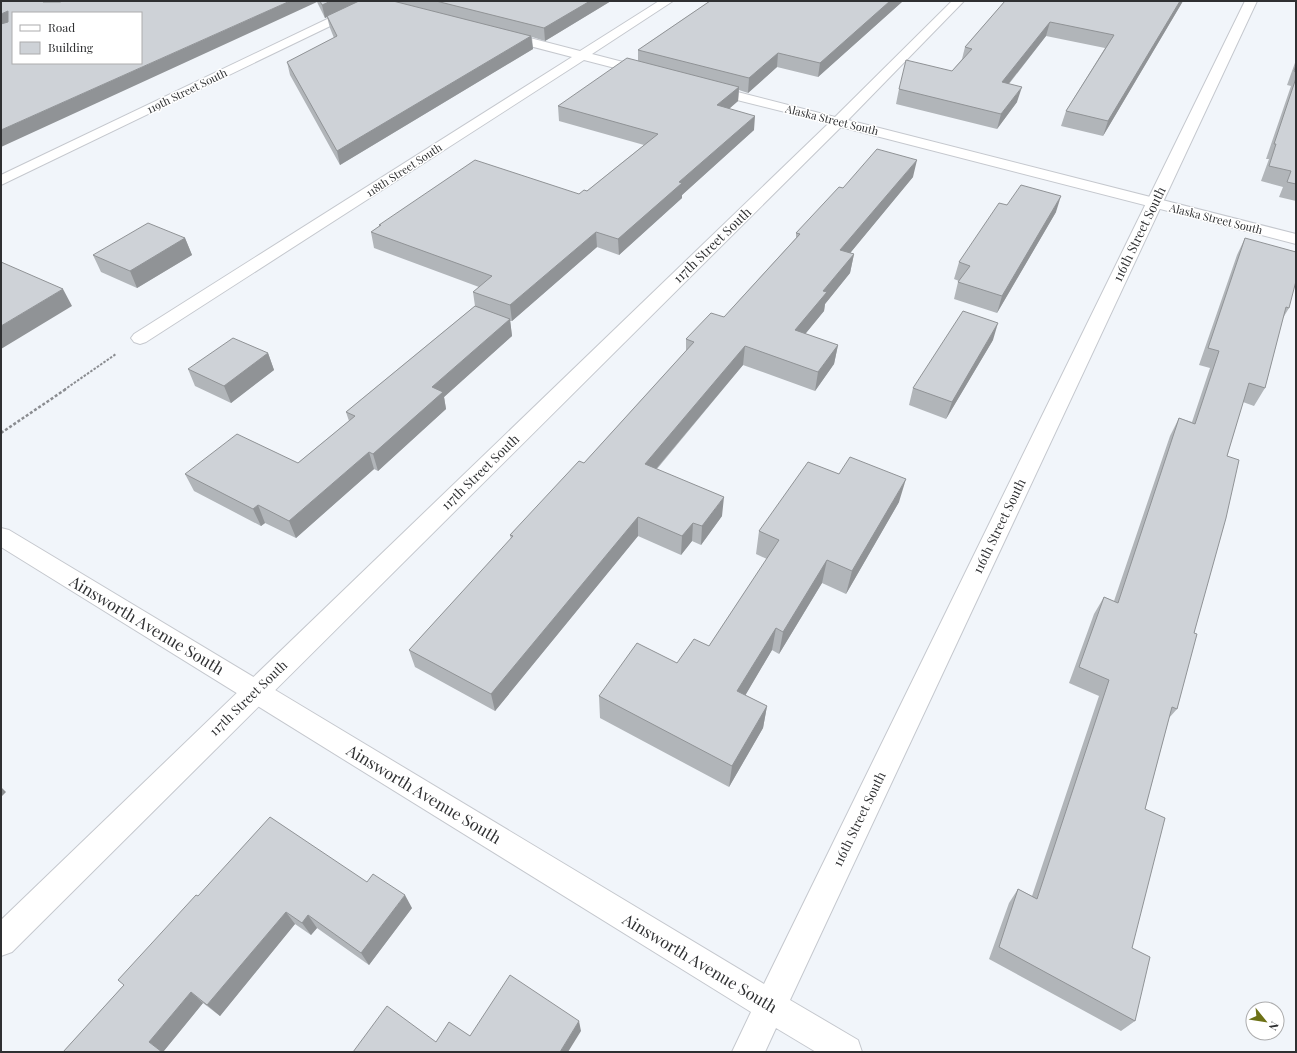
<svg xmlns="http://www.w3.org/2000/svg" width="1297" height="1053" viewBox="0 0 1297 1053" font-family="'Playfair Display',serif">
<rect width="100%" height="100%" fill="#f1f5fa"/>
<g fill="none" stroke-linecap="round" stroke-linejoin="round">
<defs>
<path id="minor" d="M 365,1 L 380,1 L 378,3 L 1,185 L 1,175 Z
M 659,1 L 673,1 L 592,54 L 650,69 L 652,72 L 650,75 L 646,76 L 584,60 L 146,342 L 140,344 L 134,342 L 131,338 L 134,334 L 572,57 L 499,38 L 497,35 L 499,32 L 503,31 L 580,51 Z
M 952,1 L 964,1 L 848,120 L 1296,234 L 1296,244 L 841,127 L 12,952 L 1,956 L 1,920 L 829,123 L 705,92 L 703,89 L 705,86 L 710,85 L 835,117 Z"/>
<path id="tertiary" d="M 1245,1 L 1257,1 L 790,1000 L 858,1040 L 862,1052 L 816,1052 L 776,1028 L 765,1052 L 732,1052 L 751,1012 L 1,547 L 1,528 L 9,530 L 764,984 Z"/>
</defs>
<use href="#minor" stroke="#c5c8ce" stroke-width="2"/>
<use href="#tertiary" stroke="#c5c8ce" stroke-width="2"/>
<path stroke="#8b8d91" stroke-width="2" stroke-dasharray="2.5 1.5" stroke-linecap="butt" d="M 64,390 L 116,354"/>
<path stroke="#8b8d91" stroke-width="2.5" stroke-dasharray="3 2" stroke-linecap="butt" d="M 1,433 L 66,389"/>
<use href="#minor" fill="#fff" fill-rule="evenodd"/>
<use href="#tertiary" fill="#fff" fill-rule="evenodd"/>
</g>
<path fill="#b1b5b9" d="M 1,1 L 611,1 L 545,41 L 532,37 L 533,49 L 340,165 L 290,75 L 287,62 L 334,38 L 330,28 L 327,17 L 325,18 L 317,2 Z
M 710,1 L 903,1 L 818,77 L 777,67 L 748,93 L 739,90 L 738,101 L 729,109 L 754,130 L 682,195 L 682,198 L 619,255 L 597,247 L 512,321 L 510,321 L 512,336 L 444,397 L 446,409 L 378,471 L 374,469 L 296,538 L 265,523 L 261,526 L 194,491 L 185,474 L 298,463 L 349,421 L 346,412 L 475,306 L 473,292 L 479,287 L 374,248 L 371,232 L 379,227 L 379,225 L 579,194 L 587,191 L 644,145 L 559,121 L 558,106 L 638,61 L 638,50 Z
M 1005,1 L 1183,1 L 1103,136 L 1061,126 L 1066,111 L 1105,48 L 1046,36 L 1009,84 L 1017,102 L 997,129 L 896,104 L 899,89 L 952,71 L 962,59 L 965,47 Z
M 1296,60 L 1296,201 L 1279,197 L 1283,187 L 1261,181 L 1269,159 L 1266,159 L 1291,86 L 1287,85 Z
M 913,177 L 850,253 L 854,254 L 850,273 L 825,304 L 824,311 L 805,334 L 838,345 L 834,364 L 815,391 L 743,365 L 657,469 L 722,516 L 701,545 L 692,541 L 681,555 L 638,536 L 495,711 L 415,667 L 409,650 L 511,539 L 510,535 L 584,463 L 686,351 L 686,339 L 724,317 L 796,238 L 796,233 L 843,188 Z
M 1007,205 L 1056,212 L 997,313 L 954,299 L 958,282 L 959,281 L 954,279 L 959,262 Z
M 185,238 L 192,255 L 137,288 L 101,272 L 93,255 Z
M 1245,238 L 1289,308 L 1283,318 L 1265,388 L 1254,406 L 1243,402 L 1227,456 L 1194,633 L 1177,709 L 1169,718 L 1145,809 L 1132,948 L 1135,1021 L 1121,1031 L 989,959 L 1009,903 L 1018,889 L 1032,896 L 1099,696 L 1069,683 L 1094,614 L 1104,597 L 1114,601 L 1170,436 L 1179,418 L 1192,422 L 1210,368 L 1199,365 L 1237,255 Z
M 993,340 L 946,419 L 909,405 L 913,388 Z
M 268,353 L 274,370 L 231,403 L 195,386 L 188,369 Z
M 899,502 L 846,594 L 822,583 L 779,654 L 772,650 L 745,695 L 767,706 L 763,728 L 729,787 L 600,718 L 599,696 L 677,663 L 709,646 L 767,559 L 756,554 L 759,531 Z
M 198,896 L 412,908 L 369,965 L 317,928 L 311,935 L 295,924 L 220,1016 L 203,1003 L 163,1052 L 63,1052 L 124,985 Z"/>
<path fill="#909396" d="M 43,1 L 72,1 L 49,13 Z
M 290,1 L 317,1 L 317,2 L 1,147 L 1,130 Z
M 331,1 L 360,1 L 325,18 L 322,5 Z
M 590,1 L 611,1 L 545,41 L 544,28 Z
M 890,1 L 903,1 L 818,77 L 820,63 Z
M 1180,1 L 1183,1 L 1103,136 L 1108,121 Z
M 8,11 L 13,23 L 1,29 L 1,14 Z
M 1050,22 L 1046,36 L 998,97 L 1002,82 Z
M 531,36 L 533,49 L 340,165 L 337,151 Z
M 778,53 L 777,67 L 748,93 L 749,78 Z
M 739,87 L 738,101 L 716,120 L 717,105 Z
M 1022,87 L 1017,102 L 997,129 L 1001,114 Z
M 755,116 L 754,130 L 682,195 L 682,198 L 619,255 L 618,239 L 679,182 Z
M 917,160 L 913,177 L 837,269 L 840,250 Z
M 1061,196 L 1056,212 L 997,313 L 1002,296 Z
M 596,232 L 597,247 L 512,321 L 510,305 Z
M 185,238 L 192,255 L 137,288 L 130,271 Z
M 854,254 L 850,273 L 825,304 L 824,311 L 793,349 L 795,330 L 823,291 Z
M 63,289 L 72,306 L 1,349 L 1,326 Z
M 510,319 L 512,336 L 444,397 L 446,409 L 378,471 L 373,454 L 432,387 Z
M 998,323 L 993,340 L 946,419 L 952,402 Z
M 838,345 L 834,364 L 815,391 L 818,372 Z
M 745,346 L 743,365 L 645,482 L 645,464 Z
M 268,353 L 274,370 L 231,403 L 224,386 Z
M 369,452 L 374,469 L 296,538 L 289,521 Z
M 906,479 L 899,502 L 846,594 L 852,571 Z
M 724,497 L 722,516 L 701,545 L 702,526 Z
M 258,505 L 265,523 L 261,526 L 253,509 Z
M 638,517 L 638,536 L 495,711 L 491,694 Z
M 693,523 L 692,541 L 681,555 L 682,536 Z
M 827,560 L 822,583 L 779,654 L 783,632 Z
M 776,628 L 772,650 L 735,713 L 737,691 Z
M 767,706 L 763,728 L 729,787 L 732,766 Z
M 1,787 L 6,792 L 1,797 Z
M 405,895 L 412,908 L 369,965 L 361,953 Z
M 286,912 L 295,924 L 220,1016 L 207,1005 Z
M 308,915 L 317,928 L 311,935 L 302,923 Z
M 191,992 L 203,1003 L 163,1052 L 162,1052 L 149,1042 Z
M 579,1021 L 581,1031 L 568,1052 L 560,1052 Z"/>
<path fill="#ced2d7" stroke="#909396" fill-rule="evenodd" d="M 1,1 L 43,1 L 43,2 L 60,2 L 63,1 L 290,1 L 1,130 L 1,24 L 8,22 L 8,11 L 1,14 ZM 13,13 L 141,13 L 141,63 L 13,63 Z
M 320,1 L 331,1 L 322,5 Z
M 359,1 L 393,1 L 531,36 L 337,151 L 287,62 L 337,36 L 327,16 Z
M 436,1 L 590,1 L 544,28 Z
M 710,1 L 890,1 L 820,63 L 778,53 L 749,78 L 638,50 Z
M 1005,1 L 1180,1 L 1108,121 L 1066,111 L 1114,35 L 1050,22 L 1002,82 L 1022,87 L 1001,114 L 899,89 L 906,60 L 952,71 L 972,49 L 965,47 Z
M 627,58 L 739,87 L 717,105 L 755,116 L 679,182 L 682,183 L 618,239 L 596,232 L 510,305 L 473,292 L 492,276 L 371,232 L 381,225 L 379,225 L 475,160 L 579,194 L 584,190 L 587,191 L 658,134 L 558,106 Z
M 1296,65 L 1296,72 L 1294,71 Z
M 1296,78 L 1296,184 L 1287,182 L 1291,171 L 1269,166 L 1276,144 L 1274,144 Z
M 877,149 L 917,160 L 840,250 L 854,254 L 823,291 L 827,292 L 795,330 L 838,345 L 818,372 L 745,346 L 645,464 L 724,497 L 702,526 L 693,523 L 682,536 L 638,517 L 491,694 L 409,650 L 513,536 L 510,535 L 579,461 L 584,463 L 694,342 L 686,339 L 711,313 L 724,317 L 800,234 L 796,233 L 839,187 L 843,188 Z
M 1021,185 L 1061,196 L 1002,296 L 958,282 L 970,266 L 959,262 L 999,203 L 1007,205 Z
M 148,223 L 185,238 L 130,271 L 93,255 Z
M 1245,238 L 1296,252 L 1296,281 L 1289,308 L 1286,307 L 1265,388 L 1249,383 L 1227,456 L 1239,460 L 1226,518 L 1194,633 L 1197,634 L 1177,709 L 1172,707 L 1145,809 L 1165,818 L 1132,948 L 1150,957 L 1135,1021 L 999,947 L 1018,889 L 1037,899 L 1109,680 L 1079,667 L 1104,597 L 1118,603 L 1179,418 L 1195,424 L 1219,351 L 1208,348 Z
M 1,262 L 63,289 L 1,326 Z
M 475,306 L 510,319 L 432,387 L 443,392 L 373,454 L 369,452 L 289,521 L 258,505 L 253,509 L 185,474 L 237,434 L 298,463 L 355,416 L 346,412 Z
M 963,311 L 998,323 L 952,402 L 913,388 Z
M 233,338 L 268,353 L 224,386 L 188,369 Z
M 850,457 L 906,479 L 852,571 L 827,560 L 783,632 L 776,628 L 737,691 L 767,706 L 732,766 L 599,696 L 637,643 L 677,663 L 694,639 L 709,646 L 779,540 L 759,531 L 808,462 L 839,474 Z
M 270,817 L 367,882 L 373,874 L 405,895 L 361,953 L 308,915 L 302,923 L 286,912 L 207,1005 L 191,992 L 149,1042 L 162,1052 L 63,1052 L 124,985 L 118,980 L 196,895 L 198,896 Z
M 510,975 L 579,1021 L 560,1052 L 353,1052 L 387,1006 L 436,1042 L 449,1022 L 470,1036 Z"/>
<g text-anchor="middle" stroke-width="3" stroke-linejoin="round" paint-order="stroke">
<g font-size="11" fill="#2f3032" stroke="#fff">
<text transform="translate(187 91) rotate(-26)" y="4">119th Street South</text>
<text transform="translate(832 120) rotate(14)" y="4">Alaska Street South</text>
<text transform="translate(404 170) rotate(-33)" y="4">118th Street South</text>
<text transform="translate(1216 219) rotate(14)" y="4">Alaska Street South</text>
</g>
<g font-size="13" fill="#2f3032" stroke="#fff">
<text transform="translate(1139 234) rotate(-64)" y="5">116th Street South</text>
<text transform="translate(712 245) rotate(-44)" y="5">117th Street South</text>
<text transform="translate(480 472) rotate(-44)" y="5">117th Street South</text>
<text transform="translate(999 526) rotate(-64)" y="5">116th Street South</text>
<text transform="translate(248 698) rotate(-44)" y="5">117th Street South</text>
<text transform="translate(859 819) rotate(-64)" y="5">116th Street South</text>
</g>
<g font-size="16" fill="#2f3032" stroke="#fff">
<text transform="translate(147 625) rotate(31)" y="6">Ainsworth Avenue South</text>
<text transform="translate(424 794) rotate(31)" y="6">Ainsworth Avenue South</text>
<text transform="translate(700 963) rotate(31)" y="6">Ainsworth Avenue South</text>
</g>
</g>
<rect width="1297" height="1053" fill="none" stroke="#2f3032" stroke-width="4"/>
<rect x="12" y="12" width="130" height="52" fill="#ffffff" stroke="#acacad"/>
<rect x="20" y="25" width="20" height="6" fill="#ffffff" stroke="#acacad"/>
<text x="48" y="32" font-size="12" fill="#2f3032">Road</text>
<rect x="20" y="42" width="20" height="12" fill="#ced2d7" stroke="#acacad"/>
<text x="48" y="52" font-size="12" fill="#2f3032">Building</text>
<g transform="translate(1265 1021) rotate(120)"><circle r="19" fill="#ffffff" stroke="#acacad"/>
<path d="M0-3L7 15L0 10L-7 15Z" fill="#6d7116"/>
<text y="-6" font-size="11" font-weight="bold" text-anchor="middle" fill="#2f3032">N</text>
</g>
</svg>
